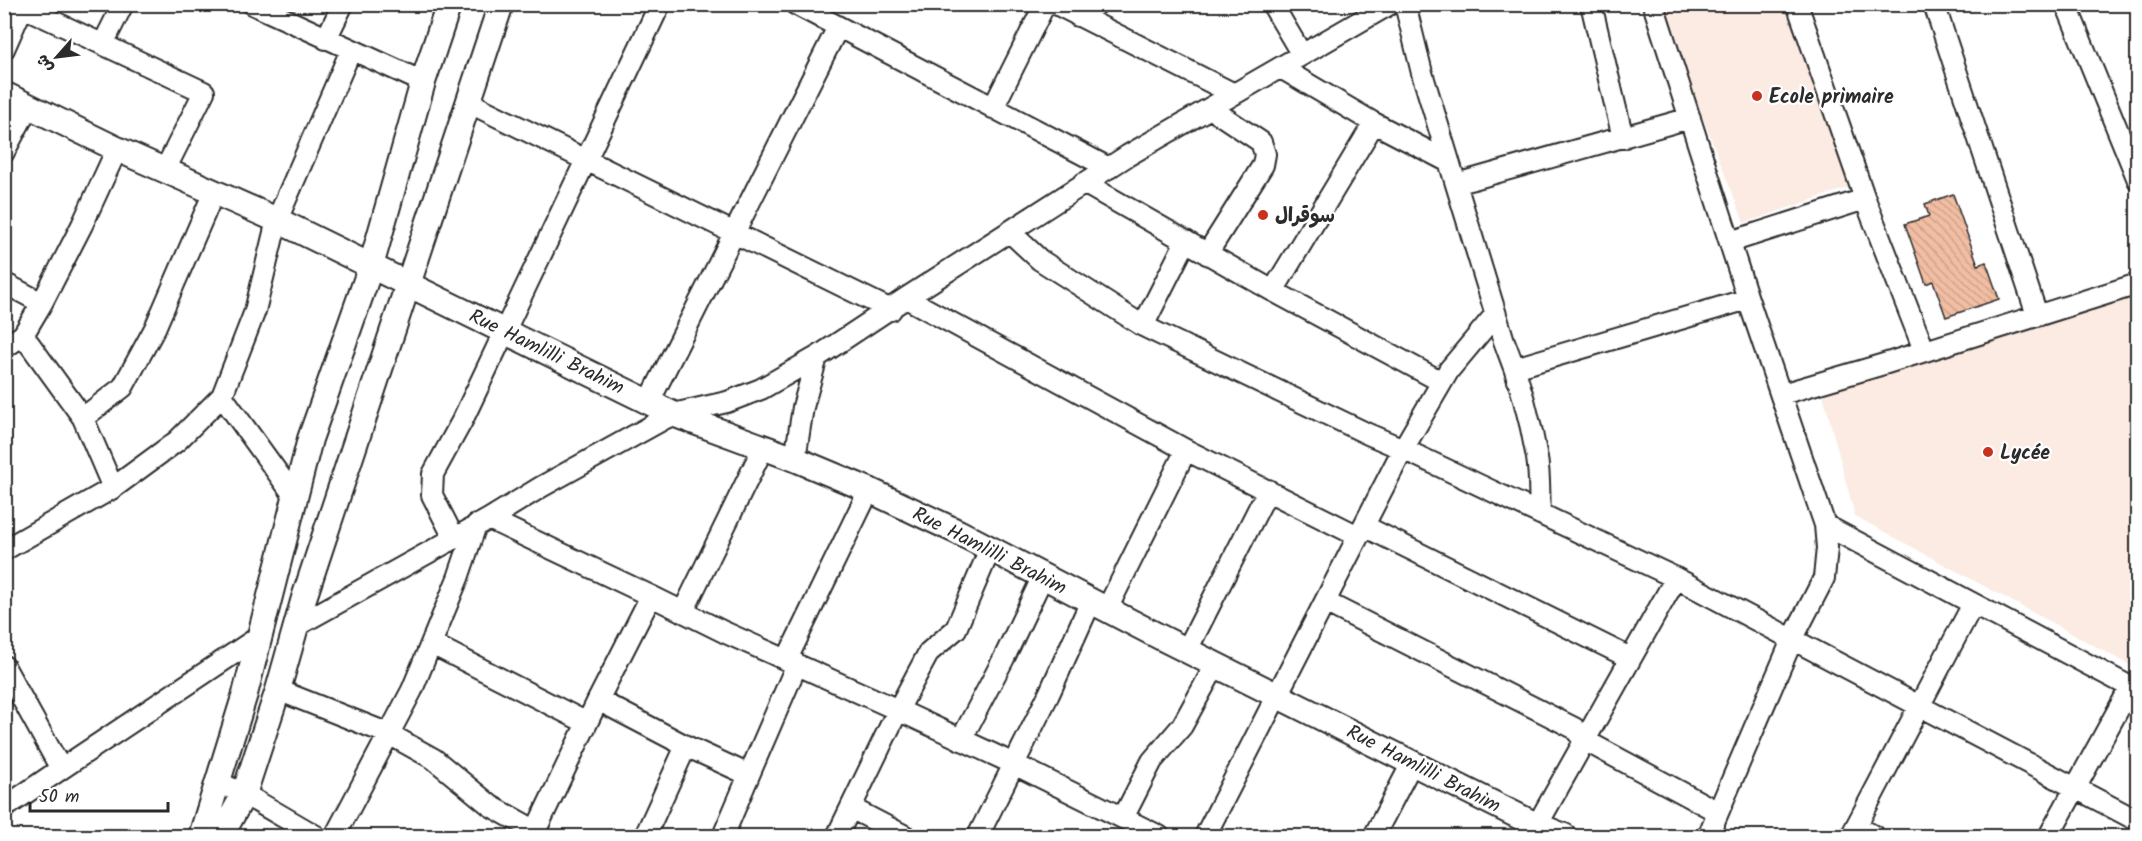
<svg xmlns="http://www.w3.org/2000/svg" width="2142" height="841" viewBox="0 0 2142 841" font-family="Kalam,'Playpen Sans Arabic',sans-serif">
<defs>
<pattern id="building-back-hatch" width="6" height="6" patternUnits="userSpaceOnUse" patternTransform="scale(1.5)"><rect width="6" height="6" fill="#f1bda3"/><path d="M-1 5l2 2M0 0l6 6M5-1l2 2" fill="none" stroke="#cfa38c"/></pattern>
</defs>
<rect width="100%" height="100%" fill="#fff"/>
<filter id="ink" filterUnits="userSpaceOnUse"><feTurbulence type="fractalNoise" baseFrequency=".0167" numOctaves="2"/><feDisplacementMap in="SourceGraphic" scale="12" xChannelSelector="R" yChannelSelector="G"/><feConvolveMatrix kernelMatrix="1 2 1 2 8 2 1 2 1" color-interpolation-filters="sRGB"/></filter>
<g filter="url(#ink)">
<path fill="#fbebe3" d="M 1659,5 L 1790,5 L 1850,187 L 1744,223 Z
M 2137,289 L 2137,669 L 1855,516 L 1821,387 Z"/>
<path fill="url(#building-back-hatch)" stroke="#2b2b2b" stroke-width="1.5" d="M 1953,194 L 1978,265 L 1986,262 L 1999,299 L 1946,317 L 1933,281 L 1926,284 L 1905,224 L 1929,216 L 1925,204 Z"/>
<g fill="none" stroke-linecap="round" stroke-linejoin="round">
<defs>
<path id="minor" d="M 252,4 L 423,82
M 795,4 L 1109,168
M 1056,4 L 1234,94
M 1272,4 L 1302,55
M 1405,4 L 1422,73 L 1504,341 C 1519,378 1530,418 1537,458 C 1540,476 1539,496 1540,514
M 1591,4 L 1623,138
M 1653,4 L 1748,299 L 1825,525 L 1827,548 L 1824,578 L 1792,640 L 1708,836
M 1797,4 L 1865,199 L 1924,350
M 1934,4 L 2037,315
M 2066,4 L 2138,180
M 23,7 L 204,92 L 165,170
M 1078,16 L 1097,4
M 326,39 L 343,4
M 103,44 L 123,4
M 4,49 L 24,4
M 1281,68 L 1374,123 L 1449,162
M 468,102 L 891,310
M 993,108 L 1045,4
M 4,152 L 28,107
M 1084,183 L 1273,291 L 1374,123
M 1456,184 L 1690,118
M 1010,232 L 1040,260 L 1143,326 L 1186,241
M 1730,242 L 1865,199
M 1207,254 L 1263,165 L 1265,154 L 1261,142 L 1210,108
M 4,283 L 42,303
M 1273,291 L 1442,382
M 906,298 L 1186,450 L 1358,536
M 1143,326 L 1368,434 L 1403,449 L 1676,578 L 2138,821
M 23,335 L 83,418 L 113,488
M 4,348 L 23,335 L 42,303 L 82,225 L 117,149
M 1515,368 L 1748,299
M 1782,394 L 1884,364 L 2138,284
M 222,396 L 295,497
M 649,402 L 838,27
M 83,418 L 123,387 L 155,328 L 214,192
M 795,459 L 803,407 L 817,357
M 489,519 L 651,596 L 724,632 L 898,710 L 1014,764 L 1159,836
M 1825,525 L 2138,691
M 1364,526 L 1630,658
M 454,538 L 432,495 L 433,474 L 462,421 L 660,4
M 4,550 L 113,488 L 177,441 L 222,396 L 255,311 L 277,220 L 351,50
M 1325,602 L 1574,728 L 1584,740 L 1718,812
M 1107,609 L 1186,450
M 683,612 L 763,448
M 298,625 L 489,519 L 541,487 L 673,414 L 727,402 L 761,389 L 817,357 L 906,298 L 1127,156 L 1390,4
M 432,644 L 587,723
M 1187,650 L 1268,490
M 787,659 L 869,490
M 4,666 L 61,769
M 278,690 L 389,734 L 434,759 L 491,806 L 536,831
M 598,700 L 686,746 L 749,775 L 797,664
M 961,740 L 1004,658 L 1043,576
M 218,782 L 244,794 L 316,836
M 4,808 L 61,769 L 260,636
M 851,808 L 905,836
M 1123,818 L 1152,761 L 1182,726 L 1216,664
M 1856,826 L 1874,836
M 335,836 L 412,690 L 458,578 L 476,525
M 533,836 L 598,700 L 651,596
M 645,836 L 686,746
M 723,836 L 749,775
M 837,836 L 898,710 L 929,652 L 956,629 L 990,549
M 978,836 L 1049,694 L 1091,601
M 1205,836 L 1403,449 L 1449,370 L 1495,315
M 1374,836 L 1412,763
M 1531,836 L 1676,578
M 1851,836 L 1973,604
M 2049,836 L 2130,688"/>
<path id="tertiary" d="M 4,94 L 117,149 L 277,220 L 673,414 L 795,459 L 869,490 L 958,532 L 1162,638 L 1536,825 L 1564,836
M 201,836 L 245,694 L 310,439 L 371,266 L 423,82 L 449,4
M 221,836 L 244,794 L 278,690 L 304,598 L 501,4"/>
</defs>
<use href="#minor" stroke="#2b2b2b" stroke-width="24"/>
<use href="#tertiary" stroke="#2b2b2b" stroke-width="28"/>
<use href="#minor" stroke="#fff" stroke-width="20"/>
<use href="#tertiary" stroke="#fff" stroke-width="24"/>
</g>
</g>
<g fill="#c8321e" stroke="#fff" stroke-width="2">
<circle cx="1757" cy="96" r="6"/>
<circle cx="1263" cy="215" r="6"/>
<circle cx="1988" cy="452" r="6"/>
</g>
<g text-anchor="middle" stroke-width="4.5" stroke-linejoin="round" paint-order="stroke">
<g font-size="20" font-weight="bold" fill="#2b2b2b" stroke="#fff" text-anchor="start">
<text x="1769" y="103">Ecole primaire</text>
<text x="1275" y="222">سوقرال</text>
<text x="2000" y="459">Lycée</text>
</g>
<g font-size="20" fill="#2b2b2b" stroke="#fff">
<text transform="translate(547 351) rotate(26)" y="7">Rue Hamlilli Brahim</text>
<text transform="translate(990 550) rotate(27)" y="7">Rue Hamlilli Brahim</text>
<text transform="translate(1424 768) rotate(27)" y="7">Rue Hamlilli Brahim</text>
</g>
</g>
<rect width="2142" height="841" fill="none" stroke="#fff" stroke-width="24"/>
<rect x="12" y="12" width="2118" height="817" fill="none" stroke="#2b2b2b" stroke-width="2" filter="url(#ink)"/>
<g transform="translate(57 57) rotate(242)" stroke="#ffffff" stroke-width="4.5" paint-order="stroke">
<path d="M0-4.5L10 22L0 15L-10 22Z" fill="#2b2b2b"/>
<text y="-9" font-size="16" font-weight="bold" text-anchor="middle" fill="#2b2b2b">ش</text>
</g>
<path d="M30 802v9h138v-9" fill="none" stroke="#2b2b2b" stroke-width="3"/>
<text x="39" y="802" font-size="18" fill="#2b2b2b" stroke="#ffffff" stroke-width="4.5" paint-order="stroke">50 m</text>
</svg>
